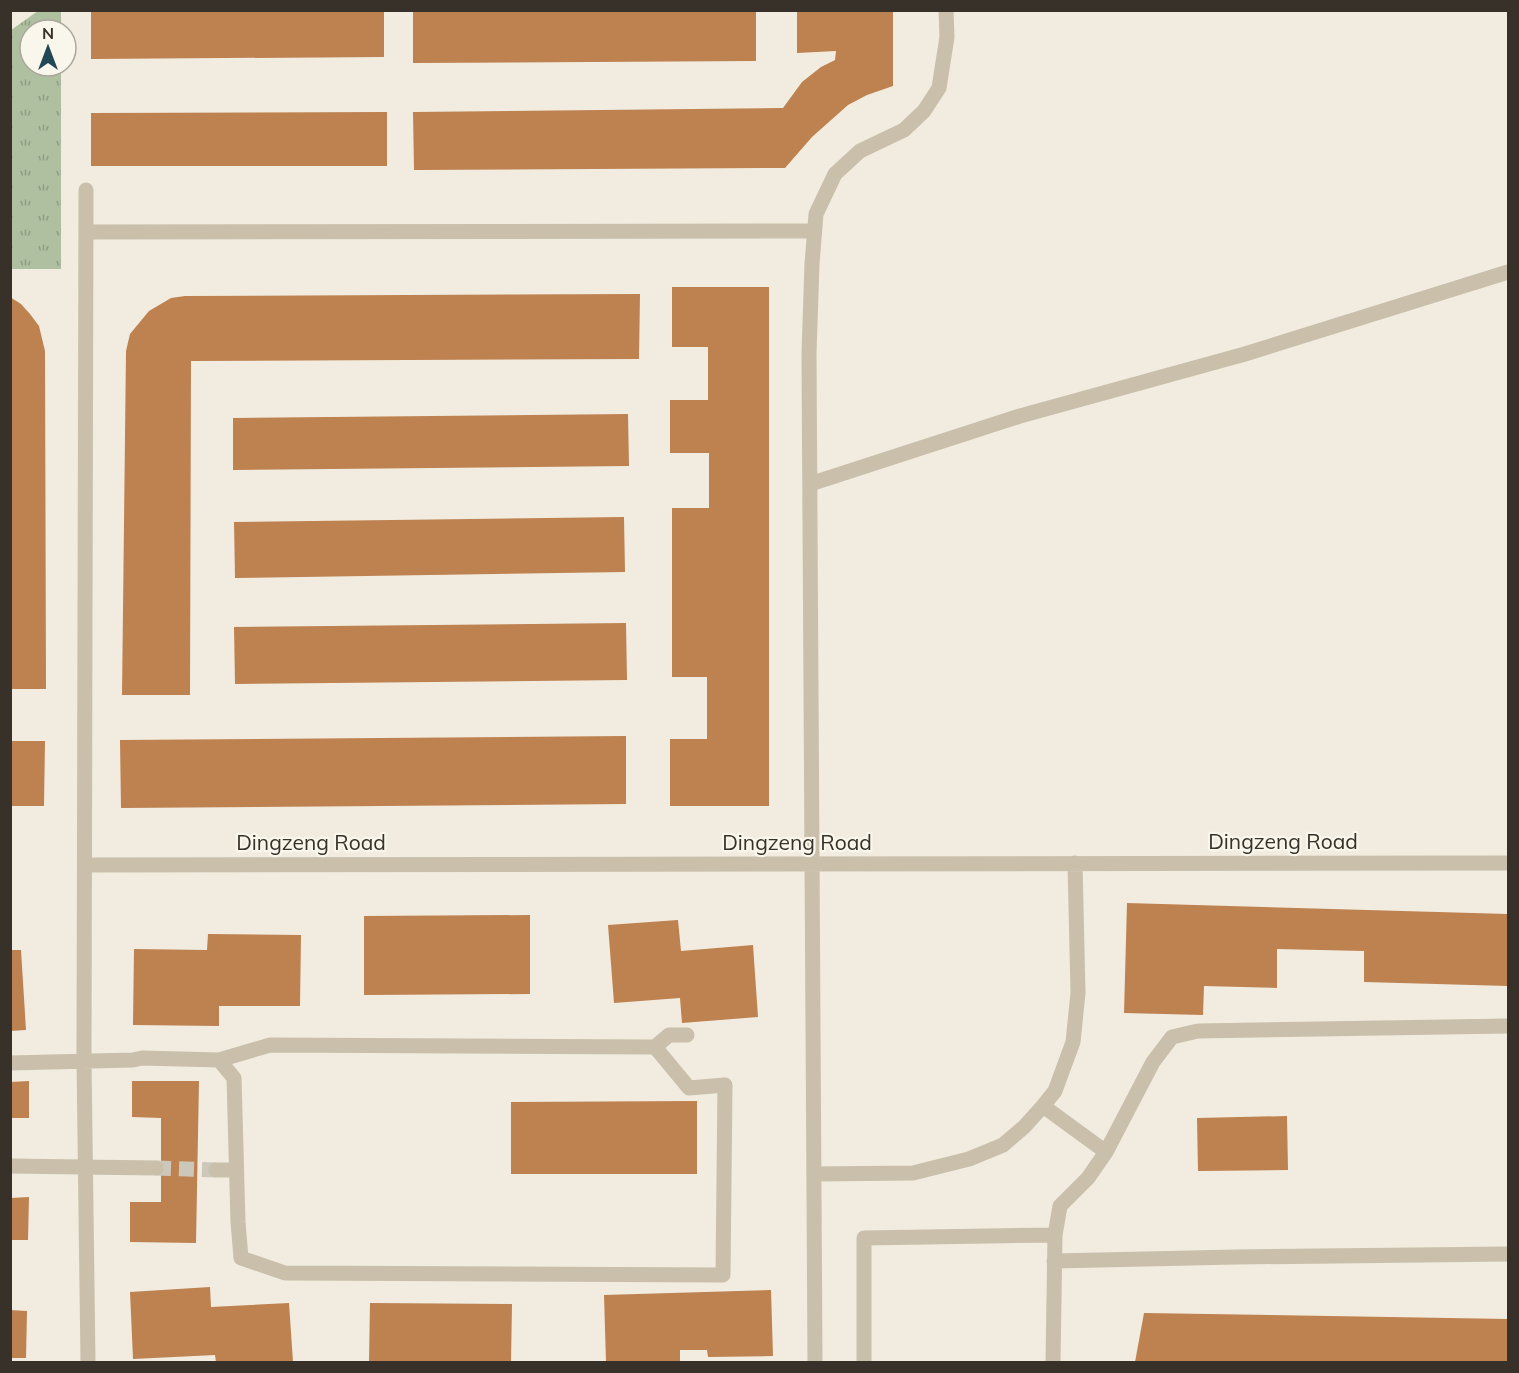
<svg xmlns="http://www.w3.org/2000/svg" width="1519" height="1373" viewBox="0 0 1519 1373" font-family="Mulish,sans-serif">
<defs>
<pattern id="grass-tufts" width="24" height="20" patternUnits="userSpaceOnUse" patternTransform="scale(1.5)"><rect width="24" height="20" fill="#aec0a0"/><path d="M3 7l-1-3M5 7V3M7 7l1-3M15 17l-1-3M17 17v-4M19 17l1-3" fill="none" stroke="#8e9d83"/></pattern>
</defs>
<rect width="100%" height="100%" fill="#f1ecdf"/>
<path fill="url(#grass-tufts)" d="M 38,11 L 61,11 L 61,30 L 30,30 L 30,66 L 61,66 L 61,269 L 11,269 L 11,30 Z"/>
<path fill="#be8150" d="M 91,10 L 384,10 L 384,57 L 91,59 Z
M 413,10 L 756,10 L 756,61 L 413,63 Z
M 797,10 L 893,10 L 893,86 L 867,95 L 848,105 L 812,137 L 785,168 L 414,170 L 413,112 L 783,108 L 802,82 L 821,67 L 835,60 L 836,51 L 797,53 Z
M 387,112 L 387,166 L 91,166 L 91,113 Z
M 672,287 L 769,287 L 769,806 L 670,806 L 670,739 L 707,739 L 707,677 L 672,677 L 672,508 L 709,508 L 709,453 L 670,453 L 670,400 L 708,400 L 708,347 L 672,347 Z
M 640,294 L 639,359 L 191,361 L 190,695 L 122,695 L 126,351 L 130,334 L 149,311 L 171,298 L 185,296 Z
M 10,297 L 21,304 L 30,314 L 39,326 L 45,351 L 46,689 L 10,689 Z
M 628,414 L 629,466 L 233,470 L 233,418 Z
M 624,517 L 625,572 L 235,578 L 234,522 Z
M 626,623 L 627,680 L 235,684 L 234,627 Z
M 626,736 L 626,804 L 121,808 L 120,740 Z
M 10,741 L 45,741 L 44,806 L 10,806 Z
M 1127,903 L 1508,914 L 1508,986 L 1364,982 L 1364,951 L 1277,949 L 1277,988 L 1204,986 L 1203,1015 L 1124,1013 Z
M 530,915 L 530,994 L 364,995 L 364,916 Z
M 678,920 L 681,951 L 753,945 L 758,1017 L 682,1023 L 680,998 L 614,1003 L 608,925 Z
M 208,934 L 301,935 L 300,1006 L 219,1006 L 219,1026 L 133,1025 L 134,949 L 207,950 Z
M 10,950 L 21,950 L 26,1030 L 10,1031 Z
M 29,1081 L 29,1118 L 10,1118 L 10,1082 Z
M 132,1081 L 199,1081 L 196,1243 L 130,1242 L 130,1202 L 161,1202 L 161,1118 L 132,1117 Z
M 697,1101 L 697,1174 L 511,1174 L 511,1102 Z
M 1287,1116 L 1288,1170 L 1198,1171 L 1197,1118 Z
M 29,1197 L 28,1240 L 10,1240 L 10,1198 Z
M 210,1287 L 211,1307 L 289,1303 L 293,1362 L 216,1362 L 215,1355 L 133,1359 L 130,1292 Z
M 771,1290 L 773,1356 L 708,1357 L 707,1350 L 680,1350 L 680,1362 L 606,1362 L 604,1295 Z
M 370,1303 L 512,1304 L 511,1362 L 369,1362 Z
M 10,1310 L 27,1311 L 26,1358 L 10,1358 Z
M 1144,1313 L 1508,1319 L 1508,1362 L 1135,1362 Z"/>
<g fill="none" stroke-linecap="round" stroke-linejoin="round">
<path stroke="#ccc7bb" stroke-width="15" stroke-dasharray="15 8" stroke-linecap="butt" d="M 156,1168 L 216,1170"/>
<path stroke="#c9bfab" stroke-width="15" d="M 86,190 L 84,1060 L 88,1362
M 86,232 L 814,231
M 810,484 L 1020,416 L 1245,354 L 1508,272
M 85,865 L 1508,863
M 219,1060 L 234,1078 L 238,1222 L 241,1258 L 285,1273 L 723,1275 L 725,1085 L 689,1088 L 655,1047
M 10,1063 L 133,1060 L 142,1058 L 219,1060 L 270,1045 L 655,1047 L 669,1035 L 687,1035
M 1043,1106 L 1106,1152 L 1088,1178 L 1060,1206 L 1055,1235 L 1053,1362
M 1106,1152 L 1153,1062 L 1172,1037 L 1198,1031 L 1508,1026
M 10,1166 L 156,1168
M 216,1170 L 236,1170
M 814,1174 L 913,1173 L 969,1159 L 1003,1145 L 1024,1127 L 1043,1106 L 1055,1091 L 1073,1042 L 1078,993 L 1075,863
M 1054,1261 L 1236,1257 L 1508,1254
M 815,1362 L 809,353 L 812,264 L 816,214 L 835,174 L 860,151 L 904,130 L 924,111 L 939,88 L 947,37 L 946,10
M 864,1362 L 864,1238 L 1055,1235"/>
</g>
<g text-anchor="middle" stroke-width="4.5" stroke-linejoin="round" paint-order="stroke">
<g font-size="21" fill="#37312a" stroke="#f9f6eb">
<text x="1283" y="849">Dingzeng Road</text>
<text x="311" y="850">Dingzeng Road</text>
<text x="797" y="850">Dingzeng Road</text>
</g>
</g>
<rect width="1519" height="1373" fill="none" stroke="#37312a" stroke-width="24"/>
<g transform="translate(48 48)"><circle r="28" fill="#f9f6eb" stroke="#aba79e" stroke-width="1.5"/>
<path d="M0-4.5L10 22L0 15L-10 22Z" fill="#224856"/>
<text y="-9" font-size="16" font-weight="bold" text-anchor="middle" fill="#37312a">N</text>
</g>
</svg>
